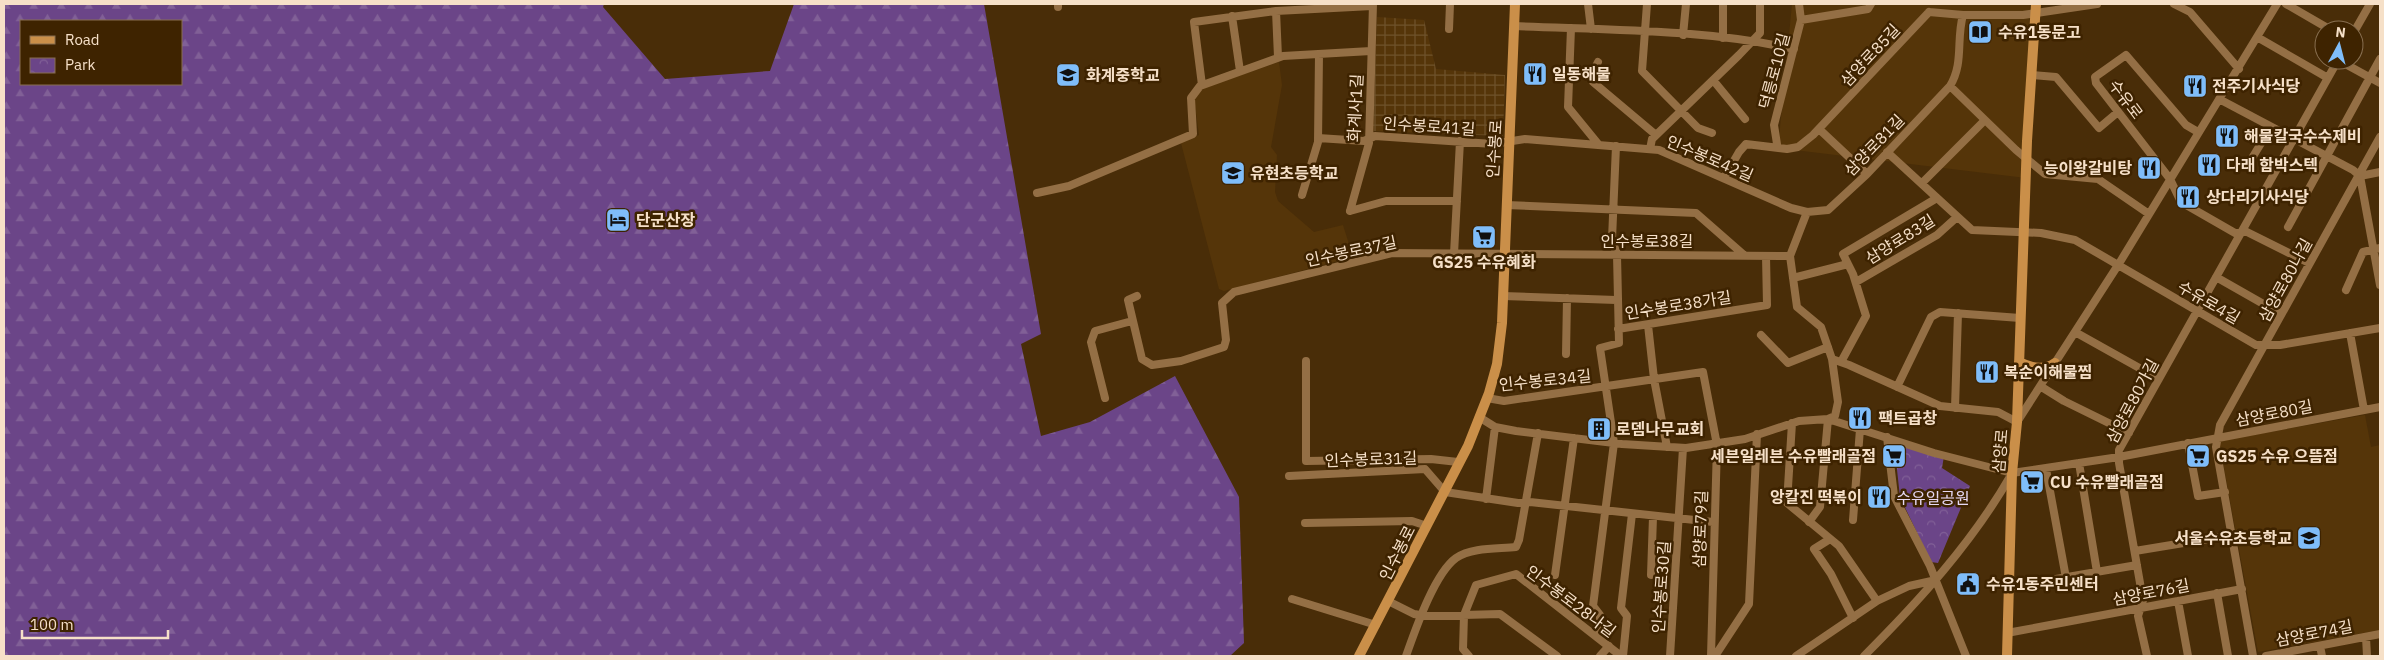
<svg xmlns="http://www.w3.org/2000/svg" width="2384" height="660" viewBox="0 0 2384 660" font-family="'IBM Plex Sans','Noto Sans KR',sans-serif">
<defs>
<pattern id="industrial-grid" width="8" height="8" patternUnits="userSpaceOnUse" patternTransform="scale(1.25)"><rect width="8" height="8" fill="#553509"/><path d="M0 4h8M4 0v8" fill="none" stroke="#6e522b"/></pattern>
<pattern id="forest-firs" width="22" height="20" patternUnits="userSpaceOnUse" patternTransform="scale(1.25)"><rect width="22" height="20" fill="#6b4588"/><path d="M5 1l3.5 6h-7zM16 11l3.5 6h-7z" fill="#816097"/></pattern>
<pattern id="park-crowns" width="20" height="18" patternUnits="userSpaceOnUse" patternTransform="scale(1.25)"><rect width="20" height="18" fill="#6b4588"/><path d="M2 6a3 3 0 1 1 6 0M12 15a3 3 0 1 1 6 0" fill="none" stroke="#816097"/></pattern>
</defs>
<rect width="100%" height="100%" fill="#492d08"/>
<path fill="#553509" d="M 1792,4 L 2030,4 L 2026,178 L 1778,148 Z
M 1279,62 L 1282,85 L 1271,147 L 1277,155 L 1275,192 L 1278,201 L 1314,232 L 1343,225 L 1353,257 L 1224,291 L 1219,289 L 1181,143 L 1199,135 L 1194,98 L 1203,88 Z
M 2365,415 L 2371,447 L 2380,445 L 2380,630 L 2258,652 L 2219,441 Z"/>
<path fill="url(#industrial-grid)" d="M 1377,17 L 1424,20 L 1436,69 L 1505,75 L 1503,136 L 1373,131 Z"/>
<path fill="url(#forest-firs)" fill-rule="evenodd" d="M 4,4 L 604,4 L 603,7 L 665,79 L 770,71 L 794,4 L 984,4 L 1041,334 L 1021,344 L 1041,436 L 1090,422 L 1175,376 L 1239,497 L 1244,643 L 1230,656 L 4,656 ZM 21,21 L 181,21 L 181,84 L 21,84 Z"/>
<path fill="url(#park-crowns)" d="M 1894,442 L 1944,456 L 1942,468 L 1970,486 L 1938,563 L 1931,562 L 1900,497 Z"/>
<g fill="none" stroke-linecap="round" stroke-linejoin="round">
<path stroke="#946f45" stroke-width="8" d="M 1058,4 L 1058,7
M 1588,4 L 1591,29
M 1647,4 L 1642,71 L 1698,128 L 1712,133
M 1723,4 L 1723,38
M 2174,4 L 2190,12 L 2239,69
M 2286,4 L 2331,30
M 1276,11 L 1278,57
M 1929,12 L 1963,15 L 2023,15 L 2097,4
M 1232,16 L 1240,71
M 1801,20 L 1868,9 L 1871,4
M 1514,26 C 1607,30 1703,29 1794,49
M 1571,28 L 1568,107 L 1599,145
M 1449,29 L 1450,4
M 2354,32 L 2370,4
M 1683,35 L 1686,4
M 2257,37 L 2328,78
M 2338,60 L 2380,83
M 1598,62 L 1592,74 L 1593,82 L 1656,135
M 2031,75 L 2056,77 L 2099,128 L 2118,112
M 1713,80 L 1745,119
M 1202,85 L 1194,22 L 1276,11 L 1372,6
M 1950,86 L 2016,150 L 2045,174 L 2098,179 L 2149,214
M 2219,99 L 2353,170 L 2360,176
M 1819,129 L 1867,174
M 2198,132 L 2186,125 L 2126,55 L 2095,77 L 2096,83 L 2170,179 L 2181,202 L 2235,233 L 2241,233
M 1318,138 L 1364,141 L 1375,136 L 1493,144 L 1525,139 L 1659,150 L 1791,208 L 1807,212 L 1828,210 L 1867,174 L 1950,86 C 1964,63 1956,40 1963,15
M 1777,144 L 1774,125 L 1801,20 L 1799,4
M 1650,149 L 1652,139 L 1739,55 L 1760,33 L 1760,4
M 1887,152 L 1972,230 L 2041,233 L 2075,240 L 2256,345 L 2280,345 L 2380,328
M 2249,163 L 2271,127
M 2360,176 L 2380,285
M 2360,176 L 2380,172
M 1724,178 L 1739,152 L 1746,144 L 1787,149 L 1798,147 L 1813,135 L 1929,12
M 1922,183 L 1985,120
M 1037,193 L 1069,186 L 1193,134 L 1191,98 L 1200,86 L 1283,56 L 1371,51
M 1302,195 L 1318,142 L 1319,54
M 1506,205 L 1696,213 L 1744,255
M 1350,211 L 1369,143 L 1373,4
M 1350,211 L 1386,201 L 1457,201
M 1807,212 L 1790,256 L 1797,307 L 1821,327 L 1832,359 L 1849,365 L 1940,406 L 1998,412 L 2017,422 L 2120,262 L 2277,4
M 2288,227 L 2380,59
M 2243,230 L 2309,263
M 1454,254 L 1460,141
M 2216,277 L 2281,314
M 1793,278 L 1848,264
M 1856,282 L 1937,235 L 1957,217
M 2346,290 L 2363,252 L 2380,248
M 1137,296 L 1128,300 L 1142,359 L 1152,365 L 1181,361 L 1224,347 L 1226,340 L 1222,303 L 1234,292 L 1392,253 L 1790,256
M 1503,296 L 1616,300
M 1648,325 L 1654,379 L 1667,447
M 1618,329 L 1767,305 L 1766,256
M 2075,332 L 2159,379
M 2350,333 L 2364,410
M 1761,335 L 1788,363 L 1828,347
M 1566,354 L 1567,298
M 1306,361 L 1306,461 L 1431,459 L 1458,462
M 1841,362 L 1866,316 L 1853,274 L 1843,254 L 1937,198
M 2040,386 L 2064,401 L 2129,433
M 1897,387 L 1931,317 L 1940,312 L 2020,318
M 1105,398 L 1091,342 L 1095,331 L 1132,321
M 1487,398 L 1504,401 L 1703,372 L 1717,445 L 1711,656
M 1955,408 L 1958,313
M 1479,417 L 1495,427 L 1516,431 L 1622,444 L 1686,448 L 1745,439 L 1799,421 L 1828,419 L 1934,453 L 2012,473 L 2119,457 L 2380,407
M 1792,423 L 1787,503 L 1839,546 L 1877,601
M 1887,437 L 1894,496 L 1930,566 L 1966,656
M 2188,443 L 2198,496 L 2225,492
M 2079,463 L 2097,572
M 2046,469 L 2066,578
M 1289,476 L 1425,469 L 1445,492 L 1518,503 L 1530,502 L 1713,522
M 1486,499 L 1495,427
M 1853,520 L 1860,429
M 1809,522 L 1820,507 L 1828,419 L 1835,416 L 1838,402 L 1832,359
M 1305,523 L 1412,521 L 1427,526
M 1830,539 L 1814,549 L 1831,574 L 1853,618
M 2135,551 L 2232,535
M 1555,575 L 1574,438
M 1651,575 L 1653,517
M 2009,587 L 2137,565
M 2217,593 L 2228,656
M 1292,599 L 1376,625
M 1388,601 L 1414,614 L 1426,616 L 1500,614 L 1557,656
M 2178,601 L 2188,656
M 2007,633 L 2242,589
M 2366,637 L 2367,656
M 1600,639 L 1600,615 L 1593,606 L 1614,443 L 1600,348 L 1619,343 L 1617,255 L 1612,239 L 1616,146
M 2320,646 L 2322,656
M 1406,656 C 1415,631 1434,574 1456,558 C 1472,547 1498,549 1516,547 L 1519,540 L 1538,433
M 1469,656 L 1463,649 L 1464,615 L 1476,585 L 1516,574 L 1621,656
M 1600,656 L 1609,646
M 1623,656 L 1627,616 L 1621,608 L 1632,514
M 1670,656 L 1683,448
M 1715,656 L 1749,604 L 1757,434
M 1796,656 L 1877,601 L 1909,586 L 1936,580
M 1864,656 C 1919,601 1972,543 2011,475
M 2147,656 L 2138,616 L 2143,600 L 2119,463 L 2119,450 L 2338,60
M 2253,656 L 2216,447 L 2220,425 L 2380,137
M 2266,656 L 2380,634"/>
<path stroke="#ca8f49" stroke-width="10" d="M 2019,362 C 2031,368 2044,371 2055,363
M 1359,656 L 1468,446 L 1489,393 L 1497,364 L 1502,323 L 1515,4
M 2007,656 L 2012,473 L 2017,422 L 2027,141 L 2036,4"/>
</g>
<defs>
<symbol id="library-square" viewBox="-11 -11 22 22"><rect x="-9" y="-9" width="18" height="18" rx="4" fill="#7fbdf9" stroke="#3e2300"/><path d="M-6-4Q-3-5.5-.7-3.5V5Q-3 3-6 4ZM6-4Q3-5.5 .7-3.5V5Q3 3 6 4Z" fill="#111"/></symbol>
<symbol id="restaurant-square" viewBox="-11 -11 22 22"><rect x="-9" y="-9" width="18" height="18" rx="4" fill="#7fbdf9" stroke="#3e2300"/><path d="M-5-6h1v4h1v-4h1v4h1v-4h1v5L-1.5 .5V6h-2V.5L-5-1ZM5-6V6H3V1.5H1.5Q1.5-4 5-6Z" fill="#111"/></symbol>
<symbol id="school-square" viewBox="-11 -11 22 22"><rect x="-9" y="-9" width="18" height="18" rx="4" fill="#7fbdf9" stroke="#3e2300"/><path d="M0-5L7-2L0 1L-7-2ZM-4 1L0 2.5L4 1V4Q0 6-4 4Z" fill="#111"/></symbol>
<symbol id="hotel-square" viewBox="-11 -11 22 22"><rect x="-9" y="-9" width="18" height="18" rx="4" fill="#7fbdf9" stroke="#3e2300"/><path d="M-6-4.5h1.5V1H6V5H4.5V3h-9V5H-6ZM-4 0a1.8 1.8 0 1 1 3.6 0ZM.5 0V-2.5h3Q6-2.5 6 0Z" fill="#111"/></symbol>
<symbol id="supermarket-square" viewBox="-11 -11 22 22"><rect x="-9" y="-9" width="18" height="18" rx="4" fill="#7fbdf9" stroke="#3e2300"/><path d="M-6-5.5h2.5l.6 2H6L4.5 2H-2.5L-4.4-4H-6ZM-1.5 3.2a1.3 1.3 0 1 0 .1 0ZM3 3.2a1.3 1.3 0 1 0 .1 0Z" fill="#111"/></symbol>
<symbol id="building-square" viewBox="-11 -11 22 22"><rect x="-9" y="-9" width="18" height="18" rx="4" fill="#7fbdf9" stroke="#3e2300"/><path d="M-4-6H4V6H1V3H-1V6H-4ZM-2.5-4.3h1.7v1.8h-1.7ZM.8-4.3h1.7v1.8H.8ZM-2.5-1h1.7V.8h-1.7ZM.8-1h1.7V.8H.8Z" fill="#111"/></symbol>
<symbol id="civic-square" viewBox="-11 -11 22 22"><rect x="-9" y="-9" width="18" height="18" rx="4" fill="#7fbdf9" stroke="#3e2300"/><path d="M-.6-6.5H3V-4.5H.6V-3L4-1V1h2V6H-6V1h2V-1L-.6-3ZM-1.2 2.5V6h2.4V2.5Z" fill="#111"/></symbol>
</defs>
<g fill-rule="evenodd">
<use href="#library-square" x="1966" y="18" width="28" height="28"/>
<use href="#restaurant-square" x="1521" y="60" width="28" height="28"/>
<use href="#school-square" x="1054" y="61" width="28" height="28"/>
<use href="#restaurant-square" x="2181" y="72" width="28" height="28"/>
<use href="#restaurant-square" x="2213" y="122" width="28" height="28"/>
<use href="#restaurant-square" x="2195" y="151" width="28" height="28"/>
<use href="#restaurant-square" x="2135" y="154" width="28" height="28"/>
<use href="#school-square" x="1219" y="159" width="28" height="28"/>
<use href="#restaurant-square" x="2174" y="183" width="28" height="28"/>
<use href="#hotel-square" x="604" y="206" width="28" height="28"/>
<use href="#supermarket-square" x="1470" y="223" width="28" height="28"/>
<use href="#restaurant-square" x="1973" y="358" width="28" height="28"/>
<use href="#restaurant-square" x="1846" y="404" width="28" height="28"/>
<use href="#building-square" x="1585" y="415" width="28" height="28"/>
<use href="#supermarket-square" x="1880" y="442" width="28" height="28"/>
<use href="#supermarket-square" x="2184" y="442" width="28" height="28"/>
<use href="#supermarket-square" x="2018" y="468" width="28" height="28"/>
<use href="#restaurant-square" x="1865" y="483" width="28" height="28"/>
<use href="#school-square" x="2295" y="524" width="28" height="28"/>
<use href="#civic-square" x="1954" y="570" width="28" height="28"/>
</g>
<g text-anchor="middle" stroke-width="5" stroke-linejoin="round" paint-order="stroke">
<g font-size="16" font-weight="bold" fill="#f6e0c8" stroke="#3e2300" text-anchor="start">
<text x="1998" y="38">수유1동문고</text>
<text x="1552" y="80">일동해물</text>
<text x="1086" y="81">화계중학교</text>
<text x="2212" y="92">전주기사식당</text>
<text x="2244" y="142">해물칼국수수제비</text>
<text x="2226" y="171">다래 함박스텍</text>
<text x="2132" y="174" text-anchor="end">능이왕갈비탕</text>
<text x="1250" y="179">유현초등학교</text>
<text x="2206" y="203">상다리기사식당</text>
<text x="636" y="226">단군산장</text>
<text x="1484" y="268" text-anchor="middle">GS25 수유혜화</text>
<text x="2004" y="378">복순이해물찜</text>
<text x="1878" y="424">팩트곱창</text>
<text x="1616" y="435">로뎀나무교회</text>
<text x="1876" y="462" text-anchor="end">세븐일레븐 수유빨래골점</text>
<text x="2216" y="462">GS25 수유 으뜸점</text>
<text x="2050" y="488">CU 수유빨래골점</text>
<text x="1862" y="503" text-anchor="end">앙칼진 떡볶이</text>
<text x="2292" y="544" text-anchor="end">서울수유초등학교</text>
<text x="1986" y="590">수유1동주민센터</text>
</g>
<g font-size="16" fill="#f6e0c8" stroke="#3e2300">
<text transform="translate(1870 55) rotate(-47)" y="6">삼양로85길</text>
<text transform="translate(1774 71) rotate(-75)" y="6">덕릉로10길</text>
<text transform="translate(2126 99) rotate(53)" y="6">수유로</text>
<text transform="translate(1355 108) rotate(-87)" y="6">화계사1길</text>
<text transform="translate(1429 126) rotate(4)" y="6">인수봉로41길</text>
<text transform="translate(1874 145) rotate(-46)" y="6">삼양로81길</text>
<text transform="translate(1494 149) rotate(-86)" y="6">인수봉로</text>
<text transform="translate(1710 158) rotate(23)" y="6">인수봉로42길</text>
<text transform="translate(1900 239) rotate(-32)" y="6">삼양로83길</text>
<text x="1647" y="247">인수봉로38길</text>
<text transform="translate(1351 251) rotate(-12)" y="6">인수봉로37길</text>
<text transform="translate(2285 280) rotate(-61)" y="6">삼양로80나길</text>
<text transform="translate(2209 302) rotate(30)" y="6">수유로4길</text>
<text transform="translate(1678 305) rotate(-9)" y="6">인수봉로38가길</text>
<text transform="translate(1545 380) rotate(-6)" y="6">인수봉로34길</text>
<text transform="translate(2132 401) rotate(-62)" y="6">삼양로80가길</text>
<text transform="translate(2274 413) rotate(-11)" y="6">삼양로80길</text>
<text transform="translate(2000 451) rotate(-85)" y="6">삼양로</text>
<text transform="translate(1371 459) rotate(-2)" y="6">인수봉로31길</text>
<text transform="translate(1700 529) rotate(-88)" y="6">삼양로79길</text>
<text transform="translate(1397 553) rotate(-63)" y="6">인수봉로</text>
<text transform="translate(1661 587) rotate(-86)" y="6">인수봉로30길</text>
<text transform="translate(2151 592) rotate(-11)" y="6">삼양로76길</text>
<text transform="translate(1571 601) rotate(37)" y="6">인수봉로28나길</text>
<text transform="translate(2314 633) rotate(-11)" y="6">삼양로74길</text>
</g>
<g font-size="16" fill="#e6d8f3" stroke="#3e2300">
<text x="1933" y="504">수유일공원</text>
</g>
</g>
<rect width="2384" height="660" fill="none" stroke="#f6e0c8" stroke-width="10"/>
<rect x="20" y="20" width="162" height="65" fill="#3e2300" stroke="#886f50"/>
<rect x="30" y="36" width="25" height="8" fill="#ca8f49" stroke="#886f50"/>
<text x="65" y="45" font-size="15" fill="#f6e0c8">Road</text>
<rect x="30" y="58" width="25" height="15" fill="url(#park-crowns)" stroke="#886f50"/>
<text x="65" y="70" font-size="15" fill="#f6e0c8">Park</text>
<g transform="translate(2339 45) rotate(7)"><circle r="24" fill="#3e2300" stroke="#886f50"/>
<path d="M0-4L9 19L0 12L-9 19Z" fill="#7fbdf9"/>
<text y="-8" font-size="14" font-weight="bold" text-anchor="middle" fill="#f6e0c8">N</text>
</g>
<path d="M22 630v8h146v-8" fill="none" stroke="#f6e0c8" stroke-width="2.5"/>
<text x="30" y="630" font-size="15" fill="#f6e0c8" stroke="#3e2300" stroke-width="4" paint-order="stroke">100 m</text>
</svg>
